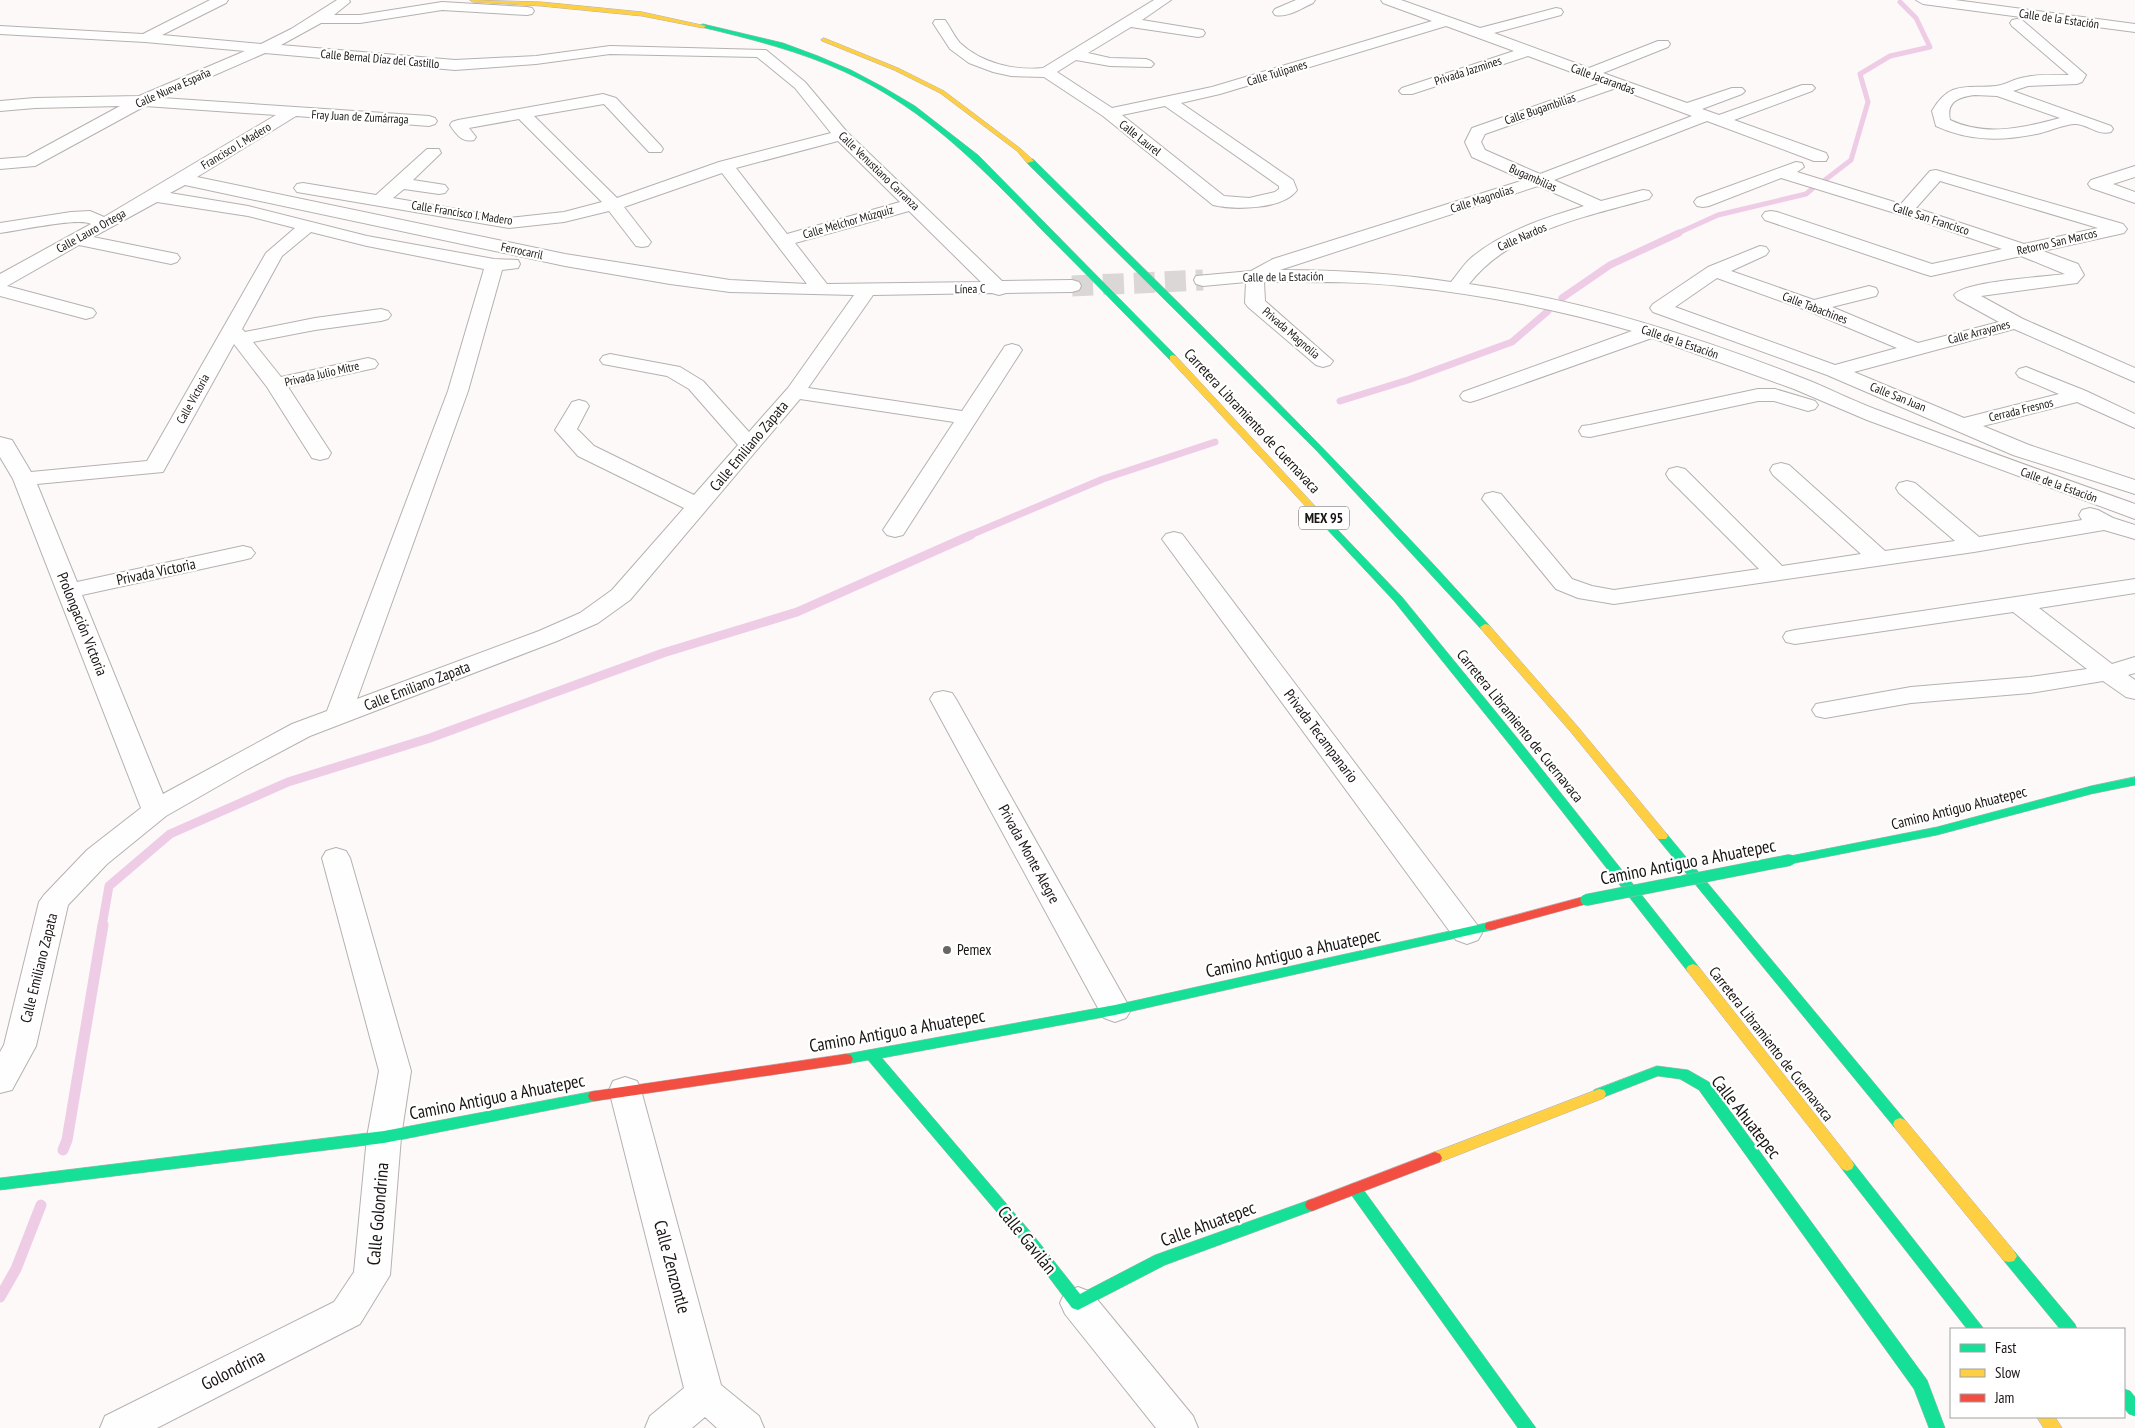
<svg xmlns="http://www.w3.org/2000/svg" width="2135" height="1428" viewBox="0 0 2135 1428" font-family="'PT Sans Narrow',sans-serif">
<rect width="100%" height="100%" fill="#fdf9f8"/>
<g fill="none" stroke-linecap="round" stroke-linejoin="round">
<path stroke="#eecce6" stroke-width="5" d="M 1825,180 L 1851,160 L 1868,102 L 1860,74 L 1890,56 L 1930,47 L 1916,18 L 1900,2
M 1676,234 L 1718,215 L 1806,194 L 1812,189"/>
<path stroke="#eecce6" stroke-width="7" d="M 1562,298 L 1610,265 L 1679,233
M 1340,401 L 1408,380 L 1512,342 L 1548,311
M 968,536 L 1103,479 L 1215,442"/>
<path stroke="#eecce6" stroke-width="9" d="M 102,926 L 109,886 L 170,834 L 288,782 L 430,738 L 663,653 L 797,612 L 971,535"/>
<path stroke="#eecce6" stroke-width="11" d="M 63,1150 L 67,1140 L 103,925
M 0,1297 L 16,1269 L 41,1205"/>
<path stroke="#dbd7d6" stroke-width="21" stroke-dasharray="21 10" stroke-linecap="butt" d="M 1072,286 L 1203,280"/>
<defs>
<path id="street" d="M 210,0 L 228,0 L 226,3 L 162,35 L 261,44 L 291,29 L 337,0 L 349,0 L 350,2 L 334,15 L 360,15 L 442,2 L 527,7 L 532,8 L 534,11 L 532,14 L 527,15 L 442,10 L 360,23 L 321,23 L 281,45 L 455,60 L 536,56 L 610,46 L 766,50 L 805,82 L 847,132 L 1002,281 L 1072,280 L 1079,282 L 1081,286 L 1079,290 L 1072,292 L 1006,293 L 999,295 L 992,293 L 873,295 L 808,388 L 962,411 L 1005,346 L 1012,344 L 1019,346 L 1022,350 L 903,535 L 895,537 L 887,535 L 883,530 L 954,422 L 800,399 L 630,600 L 598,623 L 557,641 L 310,736 L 248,769 L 166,816 L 107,864 L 68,905 L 36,1046 L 12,1090 L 0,1093 L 0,1052 L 4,1045 L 39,902 L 44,895 L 87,850 L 141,808 L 13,479 L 0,457 L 0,437 L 12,440 L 31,472 L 147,461 L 266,253 L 295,228 L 248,216 L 157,202 L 93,237 L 177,254 L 180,258 L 177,262 L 171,264 L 79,245 L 7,286 L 93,309 L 96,313 L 93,317 L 86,319 L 0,296 L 0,274 L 91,224 C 79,217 17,231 0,233 L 0,223 L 71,212 L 90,211 L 104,217 L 276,115 L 145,106 L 35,166 L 0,169 L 0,159 L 26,157 L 120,106 L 35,108 L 0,111 L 0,101 L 35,98 L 139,96 L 245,51 L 145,42 L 0,34 L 0,26 L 143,34 ZM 265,53 L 455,70 L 536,64 L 610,54 L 757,57 L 795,88 L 831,133 L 719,162 L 617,198 L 534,116 L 604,104 L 649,152 L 661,152 L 663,149 L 661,146 L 616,98 L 603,94 L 458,120 L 452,122 L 450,125 C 456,134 462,143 474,140 L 476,137 L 469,128 L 519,119 L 602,202 L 564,212 L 509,218 L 393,198 L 404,189 L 439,194 L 445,193 L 448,189 L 445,185 L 413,180 L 441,153 L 439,149 L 427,149 L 376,195 L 303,183 L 297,184 L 294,188 L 297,192 L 303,193 L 509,228 L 564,222 L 609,211 L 636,246 L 642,247 L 648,246 L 651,242 L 624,207 L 722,173 L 807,284 L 730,280 L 565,254 L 197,177 L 296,116 L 429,126 L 435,124 L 437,121 L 435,118 L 429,116 L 162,98 ZM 838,141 L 900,202 L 787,234 L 736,168 ZM 185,185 L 565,266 L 670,284 L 730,292 L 854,295 L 788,388 L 749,432 L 703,381 L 680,367 L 610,354 L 603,356 L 600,360 L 603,364 L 667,376 L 689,389 L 738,445 L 694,495 L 594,446 L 577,429 L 589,406 L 586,402 L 579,400 L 572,402 L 555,430 L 578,456 L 684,508 L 612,590 L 580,613 L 539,631 L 357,699 L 468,391 L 502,270 L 518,268 L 520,264 L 518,260 L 494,259 L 367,236 L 248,206 L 170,193 ZM 909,211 L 981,282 L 827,284 L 795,243 ZM 311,232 L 367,246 L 484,269 L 448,391 L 327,711 L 292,724 L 163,794 L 82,595 L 243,560 L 251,558 L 255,553 L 251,548 L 243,546 L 77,582 L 37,484 L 163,472 L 234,344 L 267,387 L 312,458 L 320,460 L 328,458 L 331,453 L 288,387 L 375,368 L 378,364 L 375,360 L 368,358 L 281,377 L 253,342 L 315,330 L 381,321 L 388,319 L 391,315 L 388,311 L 381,309 L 315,318 L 245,332 L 242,329 L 282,256 Z
M 1154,0 L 1171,0 L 1142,20 L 1203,30 L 1205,33 L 1203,36 L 1198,37 L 1131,27 L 1088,53 L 1110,58 L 1146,59 L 1151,61 L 1154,64 L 1151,67 L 1110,66 L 1076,60 L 1057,72 L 1112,108 L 1212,87 L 1432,21 L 1383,3 L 1381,0 L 1401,0 L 1480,28 L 1556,8 L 1561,9 L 1563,12 L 1561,15 L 1494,33 L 1589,68 L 1658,41 L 1668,41 L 1670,44 L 1668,47 L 1603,73 L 1687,103 L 1732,88 L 1742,88 L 1745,91 L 1742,94 L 1702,109 L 1719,115 L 1802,85 L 1812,85 L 1815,88 L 1812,91 L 1734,120 L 1826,153 L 1828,157 L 1826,161 L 1814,161 L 1707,121 L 1554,180 L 1601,201 L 1643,190 L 1649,191 L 1652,195 L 1649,199 C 1587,216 1510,231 1469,284 C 1587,301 1699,337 1810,381 C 1834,391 1858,403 1883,412 C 1966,444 2051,474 2135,504 L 2135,519 L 1867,420 L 1794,389 L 1652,338 L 1477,400 L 1470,402 L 1463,400 L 1460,396 L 1463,392 L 1632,331 C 1557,309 1480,294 1401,286 C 1356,281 1310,282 1264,282 L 1265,301 L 1333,361 L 1330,365 L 1323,367 L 1316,365 L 1248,307 L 1245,303 L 1246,282 L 1203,286 L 1196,284 L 1194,280 L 1196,276 L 1251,271 L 1273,259 L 1524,180 L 1472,157 L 1465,142 L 1472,128 L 1601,83 L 1528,56 L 1412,94 L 1402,94 L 1399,91 L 1402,88 L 1514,51 L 1446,26 L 1220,94 L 1181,103 L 1293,180 L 1297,190 C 1283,210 1234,210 1213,205 L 1103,116 L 1044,77 L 1011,76 L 993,72 L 969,63 L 950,49 L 933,23 L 935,20 L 945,20 C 950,27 954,36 960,43 C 981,63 1015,71 1043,68 ZM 1616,88 L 1692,116 L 1540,174 L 1485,150 L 1481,142 L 1485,134 ZM 1165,106 L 1279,186 L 1279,189 L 1275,192 L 1249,198 L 1224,196 L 1122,115 ZM 1538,186 L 1584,206 C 1545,218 1503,231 1471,258 C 1463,265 1458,274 1451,282 C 1394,273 1337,270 1280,270 Z
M 1296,0 L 1315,0 L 1313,3 C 1302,8 1287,18 1275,15 L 1273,12 L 1275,9 Z
M 1916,0 L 1955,0 L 2135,24 L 2135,32 L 1923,4 Z
M 2017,19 L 2022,20 L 2086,75 L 2082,82 L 2077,84 L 2028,86 L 2013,91 L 2111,126 L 2113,129 L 2111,132 C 2097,136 2087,123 2074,124 C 2063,125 2052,130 2041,133 C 2004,141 1971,142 1936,126 L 1932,111 C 1950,80 1966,89 1996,86 C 2006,85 2015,78 2026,77 C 2039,74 2055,75 2069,75 L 2012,26 L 2010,23 L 2012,20 ZM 1975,95 L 1997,96 L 2060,118 C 2023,128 1986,137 1950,120 C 1946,102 1958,97 1975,95 Z
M 1796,162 L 1802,163 L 1804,167 L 1797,172 L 1901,204 L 1930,171 L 1936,170 L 2123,224 L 2127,229 L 2124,233 L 2043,251 L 2078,264 L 2084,275 L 2077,283 L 1981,296 L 2023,319 L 2135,368 L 2135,382 L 2014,329 L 1854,372 L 1964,418 L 2059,394 L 2019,377 L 2016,373 L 2019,369 L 2026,367 L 2086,391 L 2135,414 L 2135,428 L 2077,402 L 1983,426 L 2029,445 L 2135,480 L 2135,494 L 2013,455 L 1827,375 L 1653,312 L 1650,308 L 1653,304 L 1708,267 L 1760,246 L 1766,247 L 1769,251 L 1766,255 L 1731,271 L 1814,300 L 1869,286 L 1876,288 L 1878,292 L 1876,296 L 1832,307 L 1918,343 L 1999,322 L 1957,299 L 1954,295 C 1964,281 2045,277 2065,274 L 2021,256 L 1931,276 L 1924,274 L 1765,220 L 1762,216 L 1765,212 L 1771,211 L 1777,212 L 1932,264 L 2002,249 L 1921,221 L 1781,178 L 1709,206 L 1703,207 L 1697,206 L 1694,202 L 1697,198 ZM 1940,181 L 2098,228 L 2024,244 L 1916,208 ZM 1717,278 L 1806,310 L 1897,348 L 1835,365 L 1675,307 Z
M 2135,166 L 2135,177 L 2113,184 L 2135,192 L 2135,203 L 2091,188 L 2088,184 L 2091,180 Z
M 1758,389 L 1775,389 L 1815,401 L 1818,405 L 1815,409 L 1808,411 L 1774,401 L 1758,401 L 1590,437 L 1582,436 L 1579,431 L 1582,426 L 1590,425 Z
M 1781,463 L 1789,465 L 1885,551 L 1955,541 L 1899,493 L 1896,488 L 1899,483 L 1907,481 L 1915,483 L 1979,537 L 2082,520 L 2079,515 L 2082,510 L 2090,508 L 2098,510 L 2113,518 L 2135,525 L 2135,539 L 2104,530 L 1974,552 L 1614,604 L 1578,598 L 1556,589 L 1482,499 L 1485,494 L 1493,492 L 1501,494 L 1572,579 L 1592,586 L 1614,590 L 1759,569 L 1669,479 L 1666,474 L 1669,469 L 1677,467 L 1685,469 L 1782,566 L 1861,554 L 1773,475 L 1770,470 L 1773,465 Z
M 1174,532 L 1182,534 L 1478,926 L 1482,933 L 1478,940 L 1467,944 L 1456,940 L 1162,539 L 1166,534 Z
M 2135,579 L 2135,593 L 2039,608 L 2112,664 L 2135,657 L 2135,673 L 2128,675 L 2135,680 L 2135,699 L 2126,697 L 2103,681 L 2030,693 L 1911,703 L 1825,718 L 1816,716 L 1812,710 L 1816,704 L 1911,687 L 2030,677 L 2087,669 L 2013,612 L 1795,644 L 1786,642 L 1783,637 L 1786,632 L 1795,630 Z
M 943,691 L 952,693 L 956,699 L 1131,1010 L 1126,1018 L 1115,1022 L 1104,1018 L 1099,1010 L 930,699 L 934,693 Z
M 336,848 L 346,851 L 350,858 L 411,1071 L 401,1137 L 390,1275 L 360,1324 L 157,1428 L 100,1428 L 105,1416 L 334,1302 L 354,1272 L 367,1137 L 379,1071 L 322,858 L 326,851 Z
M 625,1077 L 637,1081 L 641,1090 L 721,1385 L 759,1416 L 764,1428 L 717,1428 L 705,1417 L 692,1428 L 645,1428 L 650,1416 L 684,1388 L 609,1090 L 613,1081 Z
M 1078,1287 L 1091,1292 L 1193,1416 L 1198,1428 L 1156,1428 L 1065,1314 L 1060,1303 L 1065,1292 Z"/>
<path id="fast" d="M 703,24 L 783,43 L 818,56 L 851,70 L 883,87 L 915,106 L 978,155 L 1176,356 L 1176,360 L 1170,360 C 1127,316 1085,273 1042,230 C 982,168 926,109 845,72 C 799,51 751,39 701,27 L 701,25 Z
M 1027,159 L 1033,159 C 1188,312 1343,463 1489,625 L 1490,627 L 1489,629 L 1481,629 L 1316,450 L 1027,163 Z
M 1312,505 L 1315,506 L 1402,597 L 1518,739 L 1698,966 L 1700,969 L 1698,972 L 1688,972 L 1510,745 L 1394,601 L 1309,510 L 1307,508 Z
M 2135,777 L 2135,785 L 2091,794 L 1937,835 L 1790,864 L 1786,863 L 1784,860 L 1786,857 L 1790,856 L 1937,827 L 2091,786 Z
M 1662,832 L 1666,833 L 1905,1120 L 1907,1124 L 1905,1128 L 1900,1130 L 1895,1128 L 1658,839 L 1656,836 L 1658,833 Z
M 1491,922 L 1496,923 L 1497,926 L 1496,929 L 1115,1015 L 882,1058 L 1034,1236 L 1080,1294 L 1155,1255 L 1312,1199 L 1317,1201 L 1319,1205 L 1317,1209 L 1165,1265 L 1078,1310 L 1072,1308 L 1024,1244 L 868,1060 L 846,1064 L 841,1063 L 839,1059 L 841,1055 L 846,1054 L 1115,1005 Z
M 1657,1066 L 1688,1070 L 1709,1082 L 1927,1380 L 1945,1428 L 1929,1428 L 1914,1389 L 1699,1090 L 1680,1079 L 1658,1076 L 1599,1099 L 1594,1098 L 1592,1094 L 1594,1090 Z
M 595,1091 L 600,1092 L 602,1096 L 600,1100 L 595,1101 L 384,1143 L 0,1190 L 0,1178 L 384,1131 Z
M 1847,1159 L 1852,1161 L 1984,1329 L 1967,1329 L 1842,1169 L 1840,1165 L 1842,1161 Z
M 1355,1183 L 1360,1185 L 1536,1428 L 1518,1428 L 1350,1193 L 1348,1189 L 1350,1185 Z
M 2009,1250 L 2014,1251 L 2075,1324 L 2077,1329 L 2060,1329 L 2004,1261 L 2001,1256 L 2004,1251 Z
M 2124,1389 L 2130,1391 L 2135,1397 L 2135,1416 L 2129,1414 L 2124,1408 Z"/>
<path id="slow" d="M 470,0 L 541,2 L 642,12 L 706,26 L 703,28 L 642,16 L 541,6 L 473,2 Z
M 824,38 L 898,68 L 944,91 L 1021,149 L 1034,161 L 1027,163 L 1017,151 L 940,93 L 894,70 L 822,41 L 821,40 Z
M 1173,355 L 1176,356 L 1315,506 L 1317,508 L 1315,510 L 1309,510 L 1170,360 L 1170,356 Z
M 1485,624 L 1489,625 L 1578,727 L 1666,833 L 1668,836 L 1666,839 L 1658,839 L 1570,731 L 1481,629 L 1480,627 Z
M 1693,964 L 1698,966 L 1852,1161 L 1854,1165 L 1852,1169 L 1847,1171 L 1842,1169 L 1688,972 L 1686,969 L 1688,966 Z
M 1599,1089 L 1604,1090 L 1606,1094 L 1604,1098 L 1440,1162 L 1435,1164 L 1430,1162 L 1428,1158 L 1430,1154 Z
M 1900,1118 L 1905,1120 L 2014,1251 L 2017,1256 L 2014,1261 L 2009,1262 L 2004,1261 L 1895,1128 L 1893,1124 L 1895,1120 Z
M 2037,1417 L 2055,1417 L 2062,1428 L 2044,1428 Z"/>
<path id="jam" d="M 1586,896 L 1590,897 L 1592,900 L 1590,903 L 1491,930 L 1486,929 L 1485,926 L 1486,923 Z
M 846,1054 L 851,1055 L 853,1059 L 851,1063 L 846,1064 L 595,1101 L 590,1100 L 588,1096 L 590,1092 L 595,1091 Z
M 1435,1152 L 1440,1154 L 1442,1158 L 1440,1162 L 1312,1211 L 1307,1209 L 1305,1205 L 1307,1201 Z"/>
</defs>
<use href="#street" stroke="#b5b1b0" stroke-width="2"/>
<use href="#fast" stroke="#b5b1b0" stroke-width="1"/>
<use href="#slow" stroke="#b5b1b0" stroke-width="1"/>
<use href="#jam" stroke="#b5b1b0" stroke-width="1"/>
<use href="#street" fill="#fffefe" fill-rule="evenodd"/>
<use href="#fast" fill="#16e098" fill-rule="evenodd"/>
<use href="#slow" fill="#ffcf43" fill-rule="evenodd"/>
<use href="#jam" fill="#f24e42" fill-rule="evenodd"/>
<defs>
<path id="fast-bridge" d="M 1586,900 L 1790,860"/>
</defs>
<use href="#fast-bridge" stroke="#b5b1b0" stroke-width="12" stroke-linecap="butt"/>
<use href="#fast-bridge" stroke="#16e098" stroke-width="11"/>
</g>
<circle fill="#696564" stroke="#fff" stroke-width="2" cx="947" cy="950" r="5"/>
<g text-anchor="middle" stroke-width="4.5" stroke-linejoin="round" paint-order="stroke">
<g font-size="12" fill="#191514" stroke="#fff">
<text transform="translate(2059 19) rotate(8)" y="4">Calle de la Estación</text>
<text transform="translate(380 59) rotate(5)" y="4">Calle Bernal Díaz del Castillo</text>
<text transform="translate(1468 71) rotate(-18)" y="4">Privada Jazmines</text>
<text transform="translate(1277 73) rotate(-17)" y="4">Calle Tulipanes</text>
<text transform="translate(1603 79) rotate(20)" y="4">Calle Jacarandas</text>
<text transform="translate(173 88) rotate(-24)" y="4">Calle Nueva España</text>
<text transform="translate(1540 109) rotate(-19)" y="4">Calle Bugambilias</text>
<text transform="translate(360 117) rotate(3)" y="4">Fray Juan de Zumárraga</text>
<text transform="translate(1140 138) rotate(38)" y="4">Calle Laurel</text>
<text transform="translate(236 146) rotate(-31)" y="4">Francisco I. Madero</text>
<text transform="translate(879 171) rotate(44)" y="4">Calle Venustiano Carranza</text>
<text transform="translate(1533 178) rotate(24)" y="4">Bugambilias</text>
<text transform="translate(1482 199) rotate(-18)" y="4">Calle Magnolias</text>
<text transform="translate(462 213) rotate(9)" y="4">Calle Francisco I. Madero</text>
<text transform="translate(1931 219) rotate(18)" y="4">Calle San Francisco</text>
<text transform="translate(848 222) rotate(-16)" y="4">Calle Melchor Múzquiz</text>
<text transform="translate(91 231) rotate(-29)" y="4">Calle Lauro Ortega</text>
<text transform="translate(1522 237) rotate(-24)" y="4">Calle Nardos</text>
<text transform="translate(2057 242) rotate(-13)" y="4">Retorno San Marcos</text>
<text transform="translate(522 251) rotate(12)" y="4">Ferrocarril</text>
<text transform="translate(1283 277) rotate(-1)" y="4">Calle de la Estación</text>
<text transform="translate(970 289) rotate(-1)" y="4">Línea C</text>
<text transform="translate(1815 308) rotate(21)" y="4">Calle Tabachines</text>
<text transform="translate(1979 332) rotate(-15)" y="4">Calle Arrayanes</text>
<text transform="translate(1291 333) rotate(41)" y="4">Privada Magnolia</text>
<text transform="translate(1680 342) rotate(19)" y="4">Calle de la Estación</text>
<text transform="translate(322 374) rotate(-13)" y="4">Privada Julio Mitre</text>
<text transform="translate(1898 397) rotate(22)" y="4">Calle San Juan</text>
<text transform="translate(193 399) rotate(-61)" y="4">Calle Victoria</text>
<text transform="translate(2021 410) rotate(-14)" y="4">Cerrada Fresnos</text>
<text transform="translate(2059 485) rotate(20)" y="4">Calle de la Estación</text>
</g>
<rect fill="#fff" stroke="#5e5b5a" stroke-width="1" x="1299" y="506.5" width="50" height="23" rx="4"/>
<g font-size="14" font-weight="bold" fill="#191514">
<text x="1324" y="523">MEX 95</text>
</g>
<g font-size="15" fill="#191514" stroke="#fff">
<text transform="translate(1252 421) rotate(47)" y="5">Carretera Libramiento de Cuernavaca</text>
<text transform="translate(749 446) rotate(-50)" y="5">Calle Emiliano Zapata</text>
<text transform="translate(156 572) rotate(-12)" y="5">Privada Victoria</text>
<text transform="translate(82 624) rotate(68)" y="5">Prolongación Victoria</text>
<text transform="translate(417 686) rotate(-21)" y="5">Calle Emiliano Zapata</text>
<text transform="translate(1520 726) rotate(51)" y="5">Carretera Libramiento de Cuernavaca</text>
<text transform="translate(1321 736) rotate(53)" y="5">Privada Tecampanario</text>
<text transform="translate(1959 808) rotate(-14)" y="5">Camino Antiguo Ahuatepec</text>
<text transform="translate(1029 854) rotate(61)" y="5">Privada Monte Alegre</text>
<text transform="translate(39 968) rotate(-76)" y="5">Calle Emiliano Zapata</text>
<text transform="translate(1771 1044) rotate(52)" y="5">Carretera Libramiento de Cuernavaca</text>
</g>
<g font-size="15" fill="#191514" stroke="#fff" text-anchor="start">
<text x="957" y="955">Pemex</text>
</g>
<g font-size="18" fill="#191514" stroke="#fff">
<text transform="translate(1688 862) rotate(-11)" y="6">Camino Antiguo a Ahuatepec</text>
<text transform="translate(1293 953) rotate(-12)" y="6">Camino Antiguo a Ahuatepec</text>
<text transform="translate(897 1031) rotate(-10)" y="6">Camino Antiguo a Ahuatepec</text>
<text transform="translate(497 1097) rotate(-11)" y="6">Camino Antiguo a Ahuatepec</text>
<text transform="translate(1746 1117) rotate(52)" y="6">Calle Ahuatepec</text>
<text transform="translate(378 1214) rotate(-85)" y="6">Calle Golondrina</text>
<text transform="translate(1208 1224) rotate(-20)" y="6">Calle Ahuatepec</text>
<text transform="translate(1027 1240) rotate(51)" y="6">Calle Gavilán</text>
<text transform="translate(672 1267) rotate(75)" y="6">Calle Zenzontle</text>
<text transform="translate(233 1370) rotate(-27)" y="6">Golondrina</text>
</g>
</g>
<rect x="1950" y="1328" width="175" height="90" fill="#ffffff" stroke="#a3a1a1"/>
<rect x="1960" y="1344" width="25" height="8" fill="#16e098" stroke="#a3a1a1"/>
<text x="1995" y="1353" font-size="15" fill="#191514">Fast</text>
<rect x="1960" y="1369" width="25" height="8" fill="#ffcf43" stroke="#a3a1a1"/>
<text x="1995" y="1378" font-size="15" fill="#191514">Slow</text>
<rect x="1960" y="1394" width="25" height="8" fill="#f24e42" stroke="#a3a1a1"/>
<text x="1995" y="1403" font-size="15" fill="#191514">Jam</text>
</svg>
